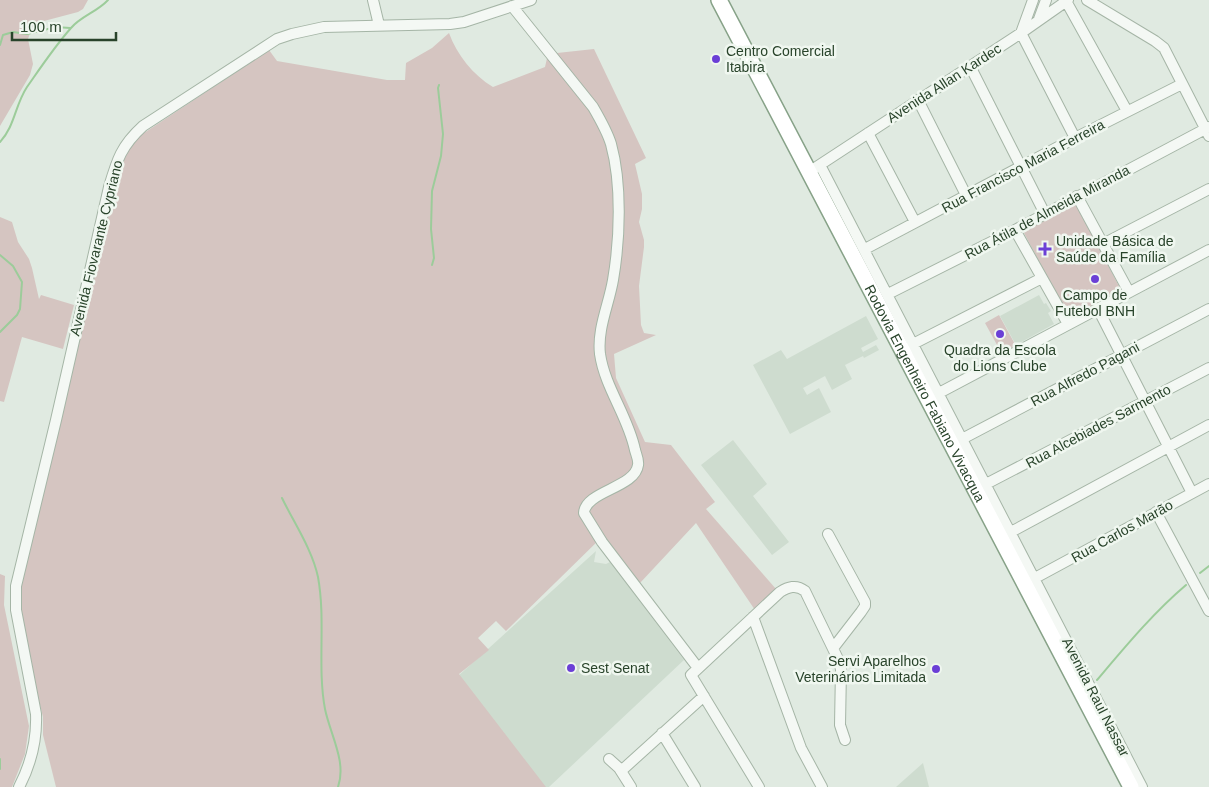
<svg xmlns="http://www.w3.org/2000/svg" width="1209" height="787" viewBox="0 0 1209 787" font-family="Arial,sans-serif">
<rect width="100%" height="100%" fill="#e0eae1"/>
<path fill="#cedccf" d="M 1039,295 L 1044,304 L 1046,303 L 1051,311 L 1048,313 L 1054,324 L 1016,345 L 1000,316 Z
M 866,316 L 878,339 L 861,348 L 863,352 L 876,345 L 879,350 L 864,358 L 863,356 L 845,365 L 852,379 L 832,390 L 825,376 L 803,388 L 807,395 L 819,388 L 831,412 L 790,434 L 753,365 L 781,350 L 787,359 Z
M 733,440 L 767,484 L 753,496 L 789,542 L 772,555 L 701,465 Z
M 596,551 L 594,562 L 606,564 L 610,562 L 684,660 L 549,787 L 543,787 L 457,677 Z
M 923,763 L 929,787 L 896,787 Z"/>
<path fill="#d5c5c1" d="M 0,0 L 88,0 L 83,9 L 78,12 L 44,21 L 32,27 L 28,39 L 33,64 L 30,75 L 0,126 Z
M 449,33 C 457,55 473,75 493,87 L 545,67 L 548,54 L 594,49 L 646,158 L 635,164 L 642,194 L 642,209 L 639,222 L 644,240 L 644,247 L 639,286 L 641,325 L 644,333 L 656,335 L 614,354 L 616,378 L 645,442 L 671,445 L 715,502 L 706,509 L 776,589 L 755,610 L 696,523 L 640,583 L 603,536 L 506,631 L 496,621 L 478,638 L 489,650 L 459,674 L 546,787 L 56,787 L 43,735 L 43,717 L 21,629 L 20,587 L 116,171 L 135,139 L 269,50 L 277,61 L 387,80 L 405,80 L 406,63 L 432,48 Z
M 1073,204 L 1077,206 L 1121,290 L 1121,293 L 1070,320 L 1024,233 L 1025,229 Z
M 0,217 L 12,222 L 18,242 L 29,259 L 32,268 L 39,299 L 41,295 L 74,305 L 63,349 L 22,337 L 4,402 L 0,401 Z
M 999,315 L 1016,346 L 1002,354 L 985,323 Z
M 0,574 L 5,576 L 4,605 L 29,726 L 25,754 L 12,787 L 0,787 Z"/>
<g fill="none" stroke-linecap="round" stroke-linejoin="round">
<path stroke="#9ccc9a" stroke-width="2" d="M 0,45 L 3,35 L 13,32 L 27,34 L 56,27 L 70,28
M 0,142 C 15,126 15,105 27,87 C 41,67 55,46 71,28 C 81,16 97,12 108,0
M 0,255 L 13,266 L 22,282 L 20,309 L 17,315 L 0,332
M 432,265 L 434,258 L 431,229 L 432,191 L 441,156 L 443,134 L 438,88 L 439,85
M 282,498 C 294,523 312,549 318,577 C 326,621 317,666 325,709 C 330,734 347,762 338,787
M 1200,573 L 1209,566
M 1097,680 C 1125,647 1153,613 1186,585
M 0,759 L 0,769"/>
<defs>
<path id="minor" d="M 373,0 L 379,25
M 1033,0 L 1021,33 L 1075,138
M 1087,0 L 1155,41 L 1164,48 L 1209,136
M 1066,1 L 1127,111
M 512,6 L 593,107 C 600,119 607,131 611,144 C 622,184 620,239 613,280 C 609,304 597,329 600,354 C 605,388 628,416 635,450 C 636,454 639,460 638,465 C 635,488 585,491 584,513 L 602,542 L 698,668
M 1039,19 L 1046,0
M 970,66 L 1045,214
M 918,100 L 966,195
M 868,133 L 915,222
M 820,165 L 1142,787
M 815,168 L 1021,33 L 1068,0
M 1077,196 L 1129,292
M 1015,230 L 1068,324
M 1103,244 L 1209,189
M 865,249 L 1075,138 L 1182,84
M 888,294 L 1015,230 L 1209,127
M 1098,309 L 1192,493
M 909,349 L 913,344 L 1042,278
M 939,393 L 1209,250
M 962,439 L 1209,309
M 986,484 L 1209,368
M 1156,512 L 1209,611
M 1011,532 L 1209,425
M 828,534 L 865,602 L 865,606 L 861,612 L 834,647
M 1035,578 L 1209,484
M 753,617 L 801,748 L 822,787
M 662,733 L 695,787
M 609,759 L 619,768 L 631,787
M 621,771 L 704,696
M 19,787 C 31,764 37,739 36,714 L 16,610 L 16,586 L 56,420 L 109,187 C 117,160 121,146 143,126 L 277,39 L 292,34 L 324,27 L 450,24 L 464,22 L 531,0
M 759,787 L 691,675 L 780,592 C 788,587 796,584 805,591 L 838,659 L 841,669 L 840,725 L 845,740"/>
<g id="highway">
<path id="s1" d="M 719,0 L 1131,787"/>
</g>
</defs>
<use href="#minor" stroke="#a5b5a6" stroke-width="12"/>
<use href="#highway" stroke="#87a288" stroke-width="18"/>
<use href="#minor" stroke="#f4f8f4" stroke-width="10"/>
<use href="#highway" stroke="#fff" stroke-width="15"/>
</g>
<g fill="#6b3fd6" stroke="#f0f7f0" stroke-width="2">
<circle cx="716" cy="59" r="5"/>
<path d="M1042.5 241.5h5v5h5v5h-5v5h-5v-5h-5v-5h5z"/>
<circle cx="1095" cy="279" r="5"/>
<circle cx="1000" cy="334" r="5"/>
<circle cx="571" cy="668" r="5"/>
<circle cx="936" cy="669" r="5"/>
</g>
<g text-anchor="middle" stroke-width="5" stroke-linejoin="round" paint-order="stroke">
<g font-size="14" fill="#28432a" stroke="#f0f7f0" text-anchor="start">
<text x="726" y="56">Centro Comercial<tspan x="726" dy="16">Itabira</tspan></text>
<text x="1056" y="246">Unidade Básica de<tspan x="1056" dy="16">Saúde da Família</tspan></text>
<text x="1095" y="300" text-anchor="middle">Campo de<tspan x="1095" dy="16">Futebol BNH</tspan></text>
<text x="1000" y="355" text-anchor="middle">Quadra da Escola<tspan x="1000" dy="16">do Lions Clube</tspan></text>
<text x="926" y="666" text-anchor="end">Servi Aparelhos<tspan x="926" dy="16">Veterinários Limitada</tspan></text>
<text x="581" y="673">Sest Senat</text>
</g>
<g font-size="14" fill="#28432a" stroke="#f0f7f0">
<text transform="translate(944 83) rotate(-33)" y="5">Avenida Allan Kardec</text>
<text transform="translate(1023 166) rotate(-28)" y="5">Rua Francisco Maria Ferreira</text>
<text transform="translate(1047 212) rotate(-28)" y="5">Rua Átila de Almeida Miranda</text>
<text transform="translate(96 248) rotate(-76)" y="5">Avenida Fiovarante Cypriano</text>
<text transform="translate(1085 374) rotate(-28)" y="5">Rua Alfredo Pagani</text>
<text dy="5" stroke="none"><textPath href="#s1" startOffset="444">Rodovia Engenheiro Fabiano Vivacqua</textPath></text>
<text transform="translate(1098 426) rotate(-28)" y="5">Rua Alcebiades Sarmento</text>
<text transform="translate(1122 531) rotate(-29)" y="5">Rua Carlos Marão</text>
<text transform="translate(1096 697) rotate(63)" y="5">Avenida Raul Nassar</text>
</g>
</g>
<path d="M12 32v8h104v-8" fill="none" stroke="#28432a" stroke-width="2.5"/>
<text x="20" y="32" font-size="15" fill="#28432a" stroke="#f0f7f0" stroke-width="4" paint-order="stroke">100 m</text>
</svg>
